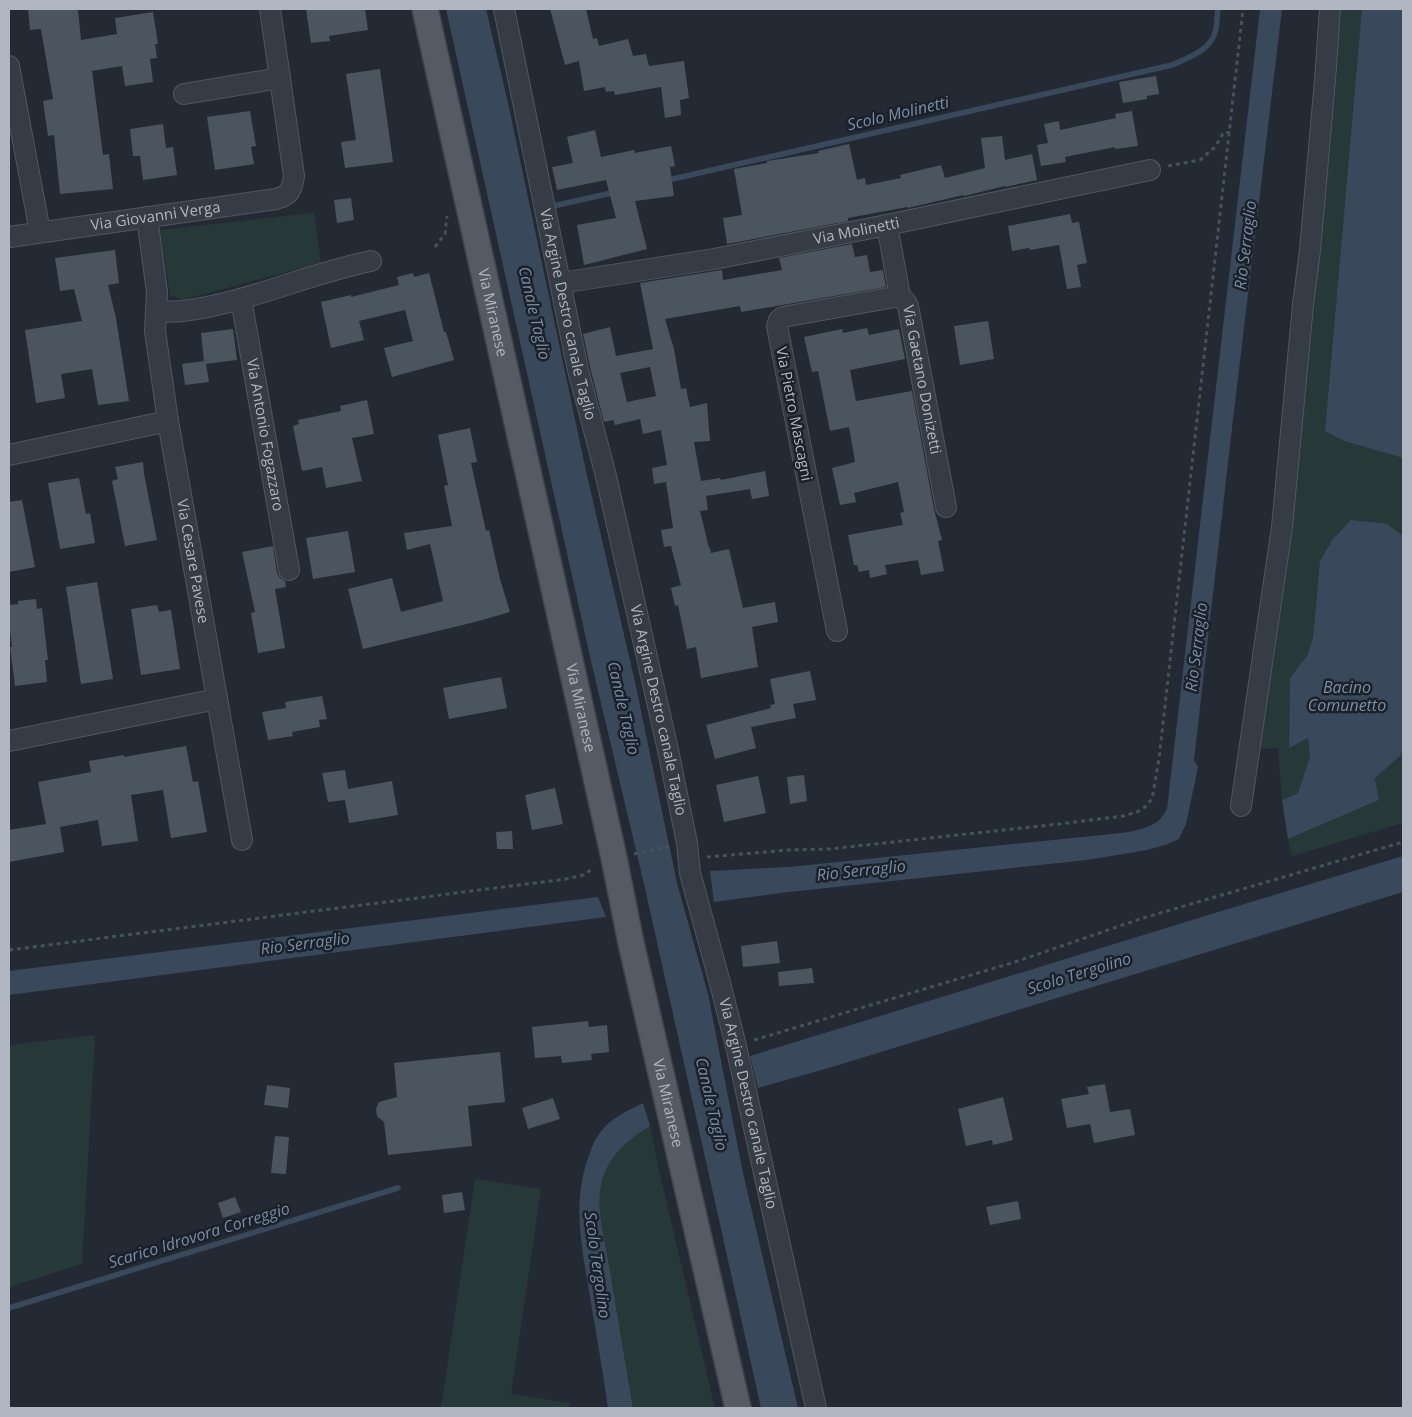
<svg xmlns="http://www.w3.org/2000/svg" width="1412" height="1417" viewBox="0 0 1412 1417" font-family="'Open Sans',sans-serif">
<rect width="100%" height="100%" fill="#232a34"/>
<path fill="#273838" d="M 1337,9 L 1362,9 L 1344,441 L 1403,458 L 1403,536 L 1387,524 L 1317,593 L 1313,637 L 1308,654 L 1290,678 L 1289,747 L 1308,738 L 1310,755 L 1298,793 L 1282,800 L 1278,748 L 1257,749 Z
M 314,213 L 321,263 L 182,300 L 170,295 L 160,230 Z
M 1403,748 L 1403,823 L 1292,856 L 1288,839 L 1379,800 L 1375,778 L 1400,756 Z
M 95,1035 L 82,1264 L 9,1287 L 9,1045 Z
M 650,1126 L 658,1166 L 715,1408 L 633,1408 C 625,1361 617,1313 609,1265 C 605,1242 596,1208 601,1186 C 606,1158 627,1140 650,1126 Z
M 475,1179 L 541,1189 L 511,1394 L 570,1403 L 569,1408 L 441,1408 Z"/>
<path fill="#3a485c" d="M 446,9 L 486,9 L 508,103 L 586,471 L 635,682 L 677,883 L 708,994 L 743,1173 L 798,1408 L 761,1408 L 644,884 L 591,661 Z
M 1260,9 L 1282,9 L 1230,445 L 1194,760 L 1198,767 L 1186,824 L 1179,839 L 1165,845 L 1147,850 L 1087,860 L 789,892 L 714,902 L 710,871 L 789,867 L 1102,835 C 1119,833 1142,832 1157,822 C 1161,819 1164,814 1167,809 Z
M 1362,9 L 1403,9 L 1403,458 L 1344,441 L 1325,431 Z
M 1351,520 L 1387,524 L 1403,536 L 1403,748 L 1400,756 L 1375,778 L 1379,800 L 1288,839 L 1282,800 L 1298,793 L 1310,756 L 1308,738 L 1289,748 L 1290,678 L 1308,654 L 1313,637 L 1320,561 L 1333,539 Z
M 1403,856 L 1403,892 L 832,1067 L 758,1088 L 750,1056 L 1218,912 Z
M 598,897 L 606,917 L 9,995 L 9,971 Z
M 643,1103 L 650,1126 C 627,1140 606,1158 601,1186 C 596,1208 605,1242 609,1265 C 617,1313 625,1361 633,1408 L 608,1408 C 603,1373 597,1338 591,1303 C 583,1252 570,1203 590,1153 C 592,1146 595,1139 600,1133 C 610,1118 627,1111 643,1103 Z"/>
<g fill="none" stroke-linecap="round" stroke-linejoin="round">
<path stroke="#3a485c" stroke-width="5.5" d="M 664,181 L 1172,65 C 1190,57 1212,50 1216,29 C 1217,22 1217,15 1218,9
M 553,206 L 616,192
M 9,1308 L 398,1188"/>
</g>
<path fill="#4b5560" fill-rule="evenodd" d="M 28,9 L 78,9 L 81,40 L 117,34 L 115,18 L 153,12 L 158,44 L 155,44 L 157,58 L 150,59 L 153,82 L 125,86 L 122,66 L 92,71 L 103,155 L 109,154 L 113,189 L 60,194 L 54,135 L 48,136 L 43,101 L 53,99 L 41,29 L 30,30 Z
M 306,9 L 365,9 L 368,30 L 329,36 L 330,41 L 311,43 Z
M 550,9 L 586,9 L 593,39 L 597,38 L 599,46 L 628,39 L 633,56 L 646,54 L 649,66 L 684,61 L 689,98 L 680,100 L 681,115 L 665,118 L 661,87 L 615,95 L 614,91 L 606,92 L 605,87 L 584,91 L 579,61 L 565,65 Z
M 380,69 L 393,162 L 345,168 L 341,142 L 356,140 L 346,74 Z
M 1156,76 L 1159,94 L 1147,96 L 1147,99 L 1123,103 L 1119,82 Z
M 250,111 L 256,146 L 251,147 L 254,164 L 215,170 L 207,117 Z
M 1132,111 L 1138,146 L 1115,149 L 1115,147 L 1065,157 L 1066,162 L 1041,166 L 1037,145 L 1048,143 L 1044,124 L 1059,121 L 1060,130 L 1116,118 L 1115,114 Z
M 163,124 L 166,148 L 173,147 L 177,175 L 143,180 L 140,156 L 133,156 L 130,129 Z
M 595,130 L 601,157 L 634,150 L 635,153 L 671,146 L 675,166 L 670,167 L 674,196 L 635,201 L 647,249 L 584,265 L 577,225 L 616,218 L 606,180 L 557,190 L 552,167 L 573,163 L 567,137 Z
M 1002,136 L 1005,160 L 1032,154 L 1037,180 L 1005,187 L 1005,186 L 964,196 L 963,195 L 908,208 L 907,207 L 848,218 L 848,221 L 727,244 L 723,218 L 742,215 L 734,169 L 767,163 L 767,161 L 819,153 L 818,151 L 849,144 L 857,180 L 865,178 L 866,185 L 901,178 L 900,175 L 941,165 L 945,178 L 985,168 L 981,138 Z
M 351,198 L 354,220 L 337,223 L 334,200 Z
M 1070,214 L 1072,223 L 1079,222 L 1087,263 L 1077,265 L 1081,287 L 1067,289 L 1059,245 L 1030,250 L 1029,248 L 1012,251 L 1008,226 Z
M 852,244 L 855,257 L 867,255 L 870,272 L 883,270 L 886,287 L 741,312 L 740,306 L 665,319 L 674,349 L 681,389 L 686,388 L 690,407 L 707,403 L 710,441 L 694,442 L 701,481 L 720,478 L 721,480 L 765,471 L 769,496 L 752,499 L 750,489 L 706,496 L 708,510 L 700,511 L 709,548 L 710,548 L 711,553 L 729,549 L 743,608 L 775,602 L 778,622 L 752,627 L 758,667 L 701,678 L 696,647 L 687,649 L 678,605 L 675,606 L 671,588 L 681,585 L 671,546 L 664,547 L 661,530 L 673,528 L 666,482 L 654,484 L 652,468 L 667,465 L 661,430 L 643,434 L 640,419 L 615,425 L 613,420 L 604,422 L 590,367 L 583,334 L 610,327 L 616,356 L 653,349 L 640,283 L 722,270 L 723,280 L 782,270 L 779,258 ZM 650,367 L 656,396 L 627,402 L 620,373 Z
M 115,250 L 119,283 L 108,285 L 116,318 L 129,401 L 98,405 L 92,369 L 61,374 L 65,398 L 36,403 L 25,330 L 82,321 L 74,289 L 60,291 L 55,258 Z
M 413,273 L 414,277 L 429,273 L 444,332 L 446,332 L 454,360 L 392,377 L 384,348 L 413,341 L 405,310 L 359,321 L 364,340 L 331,348 L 321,302 L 351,295 L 351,297 L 399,285 L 397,277 Z
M 988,321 L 994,359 L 960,365 L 954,326 Z
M 867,328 L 869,335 L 899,329 L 905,359 L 850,370 L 856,401 L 912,391 L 934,509 L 942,540 L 938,541 L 944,571 L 921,575 L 918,560 L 885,565 L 887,574 L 870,578 L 869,570 L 859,572 L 857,565 L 854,565 L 848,535 L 903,525 L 900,513 L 904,512 L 898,482 L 854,493 L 856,502 L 840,505 L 832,468 L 855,462 L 849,427 L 830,431 L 818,371 L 812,372 L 804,337 L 842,329 L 843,333 Z
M 233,329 L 237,360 L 206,364 L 209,382 L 185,385 L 182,364 L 204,361 L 201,333 Z
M 367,400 L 374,434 L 352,438 L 362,481 L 326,488 L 322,467 L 302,471 L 293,426 L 299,424 L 298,420 L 341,411 L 340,406 Z
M 470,428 L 477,462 L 471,463 L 486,531 L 489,530 L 500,579 L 510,612 L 475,622 L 363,649 L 348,589 L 392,578 L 401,612 L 443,601 L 430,544 L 407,550 L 404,533 L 452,526 L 444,486 L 448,485 L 438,435 Z
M 143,462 L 144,474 L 157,540 L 125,546 L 112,481 L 118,479 L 115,467 Z
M 79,478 L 86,514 L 90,513 L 95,543 L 60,549 L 48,483 Z
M 22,500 L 35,567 L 9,572 L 9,502 Z
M 348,531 L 355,572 L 313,579 L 306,538 Z
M 273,546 L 277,573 L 280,578 L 285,581 L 286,587 L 275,589 L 285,648 L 258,653 L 251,613 L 255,612 L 242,552 Z
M 97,582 L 113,679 L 81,684 L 66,587 Z
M 36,599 L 37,609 L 42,608 L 48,660 L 45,660 L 47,682 L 15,686 L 10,647 L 12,647 L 9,623 L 9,605 L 18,604 L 18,601 Z
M 157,605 L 159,612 L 171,610 L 180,669 L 141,675 L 131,609 Z
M 810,671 L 816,700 L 793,704 L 796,718 L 751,727 L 756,748 L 715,759 L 706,725 L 771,708 L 770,705 L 775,704 L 770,679 Z
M 501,677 L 507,708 L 449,719 L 443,688 Z
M 322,696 L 327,719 L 319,720 L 320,727 L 292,732 L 293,736 L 268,740 L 262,712 L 286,708 L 285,702 Z
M 186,746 L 193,782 L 198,781 L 207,832 L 171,838 L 163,790 L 131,795 L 138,841 L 102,846 L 98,820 L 60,827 L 64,852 L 9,862 L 9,830 L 46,824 L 38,782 L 91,772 L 89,761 L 124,755 L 124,757 Z
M 345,770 L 348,789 L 392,781 L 398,815 L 349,823 L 345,800 L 328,802 L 322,773 Z
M 804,775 L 807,801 L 790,804 L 787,777 Z
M 758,776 L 766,813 L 724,822 L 716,785 Z
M 555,788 L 563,824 L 532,830 L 525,795 Z
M 512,831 L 513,849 L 497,849 L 496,832 Z
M 777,941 L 780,963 L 743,967 L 741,946 Z
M 812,968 L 814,983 L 779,986 L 778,972 Z
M 588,1021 L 589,1027 L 607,1025 L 609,1052 L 591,1054 L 592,1060 L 562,1063 L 561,1056 L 535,1058 L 532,1027 Z
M 500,1052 L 505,1102 L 468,1106 L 472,1146 L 388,1155 L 384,1122 L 377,1116 L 376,1109 L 379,1102 L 397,1097 L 394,1063 Z
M 1105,1084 L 1110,1112 L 1130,1109 L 1135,1135 L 1094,1143 L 1090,1124 L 1067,1128 L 1061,1099 L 1089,1094 L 1087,1087 Z
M 267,1085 L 290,1088 L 288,1108 L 264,1105 Z
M 1003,1097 L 1013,1140 L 993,1145 L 992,1140 L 966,1146 L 958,1109 Z
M 553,1098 L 560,1119 L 528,1129 L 522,1108 Z
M 275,1136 L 289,1137 L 286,1174 L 271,1173 Z
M 462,1192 L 465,1210 L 444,1213 L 442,1195 Z
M 235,1197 L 241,1212 L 223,1218 L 218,1203 Z
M 1018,1201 L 1021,1219 L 990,1225 L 986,1207 Z"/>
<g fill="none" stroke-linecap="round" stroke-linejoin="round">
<defs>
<g id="minor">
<path id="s1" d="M 504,9 L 578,370 L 605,472 L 668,750 L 687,843 L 690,873 L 720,983 L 736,1046 L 816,1408"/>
<path d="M 9,66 L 40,232"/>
<path d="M 184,94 L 280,78"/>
<path id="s2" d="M 147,217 L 157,292 L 155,331 L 168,421 L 242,840"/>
<path id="s3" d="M 887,225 L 900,296 L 905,301 L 908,306 L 946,507"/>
<path id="s4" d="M 9,237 L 276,199 C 290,195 292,190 294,176 L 270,9"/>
<path id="s5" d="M 561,283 L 714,259 L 887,225 L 1150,170"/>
<path id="s6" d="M 241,299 L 289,570"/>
<path d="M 156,312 C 165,311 174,312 183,311 C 247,303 307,274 371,261"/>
<path d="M 9,455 L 168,421"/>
<path d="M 837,631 L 777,326 L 779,320 L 783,317 L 900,296"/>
<path d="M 9,741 L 217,699"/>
<path d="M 1241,806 L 1282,527 L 1303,305 L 1310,250 L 1325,80 L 1330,9"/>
</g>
<g id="major">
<path id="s7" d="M 425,9 L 614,858 L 631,943 L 738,1408"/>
</g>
</defs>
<use href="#minor" stroke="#505760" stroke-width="22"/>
<use href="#major" stroke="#3f454f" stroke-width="28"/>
<path stroke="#445355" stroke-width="3" stroke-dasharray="4 4" stroke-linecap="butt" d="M 1168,166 L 1200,160 L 1215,147 L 1224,132 L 1230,133
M 435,247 L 445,234 L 447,216
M 634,854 L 670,846
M 707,857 L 789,850 L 829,849 L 1059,824 L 1123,816 L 1137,812 L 1145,807 L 1152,799 L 1159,759 L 1243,9
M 9,950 L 566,879 L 583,875 L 594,868
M 754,1040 L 1018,961 L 1140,919 L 1403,842"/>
<use href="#minor" stroke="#363c45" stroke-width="20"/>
<use href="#major" stroke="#545b65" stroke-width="25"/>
</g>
<g text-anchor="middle" stroke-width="5" stroke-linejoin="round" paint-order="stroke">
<g font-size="15" fill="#b0b7c2" stroke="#1b212a">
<text dy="5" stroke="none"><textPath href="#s4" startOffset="148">Via Giovanni Verga</textPath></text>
<text dy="5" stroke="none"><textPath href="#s5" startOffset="300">Via Molinetti</textPath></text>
<text dy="5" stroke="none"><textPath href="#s7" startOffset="311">Via Miranese</textPath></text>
<text dy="5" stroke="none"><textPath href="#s1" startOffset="312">Via Argine Destro canale Taglio</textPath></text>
<text dy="5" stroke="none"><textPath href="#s3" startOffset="160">Via Gaetano Donizetti</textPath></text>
<text transform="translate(794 414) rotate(79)" y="5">Via Pietro Mascagni</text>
<text dy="5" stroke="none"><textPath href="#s6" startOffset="138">Via Antonio Fogazzaro</textPath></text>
<text dy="5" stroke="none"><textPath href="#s2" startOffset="348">Via Cesare Pavese</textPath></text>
<text dy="5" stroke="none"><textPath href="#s7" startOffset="716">Via Miranese</textPath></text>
<text dy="5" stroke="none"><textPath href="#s1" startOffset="718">Via Argine Destro canale Taglio</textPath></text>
<text dy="5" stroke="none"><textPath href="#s7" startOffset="1121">Via Miranese</textPath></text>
<text dy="5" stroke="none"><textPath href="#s1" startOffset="1122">Via Argine Destro canale Taglio</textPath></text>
</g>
<g font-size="16" font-style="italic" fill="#7c8ea7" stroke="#1b212a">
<text transform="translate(898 113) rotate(-13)" y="6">Scolo Molinetti</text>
<text transform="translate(1245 245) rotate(-83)" y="6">Rio Serraglio</text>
<text transform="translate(535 313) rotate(77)" y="6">Canale Taglio</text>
<text transform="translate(1196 647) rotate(-83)" y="6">Rio Serraglio</text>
<text x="1347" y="693">Bacino<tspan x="1347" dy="18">Comunetto</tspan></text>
<text transform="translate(624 708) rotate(77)" y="6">Canale Taglio</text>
<text transform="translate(861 870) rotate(-6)" y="6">Rio Serraglio</text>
<text transform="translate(305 943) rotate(-7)" y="6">Rio Serraglio</text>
<text transform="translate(1079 973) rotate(-17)" y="6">Scolo Tergolino</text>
<text transform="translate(712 1104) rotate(77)" y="6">Canale Taglio</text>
<text transform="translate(199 1235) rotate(-17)" y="6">Scarico Idrovora Correggio</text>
<text transform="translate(598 1265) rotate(82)" y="6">Scolo Tergolino</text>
</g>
</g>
<rect width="1412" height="1417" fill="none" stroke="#b0b7c2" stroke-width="20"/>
</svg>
